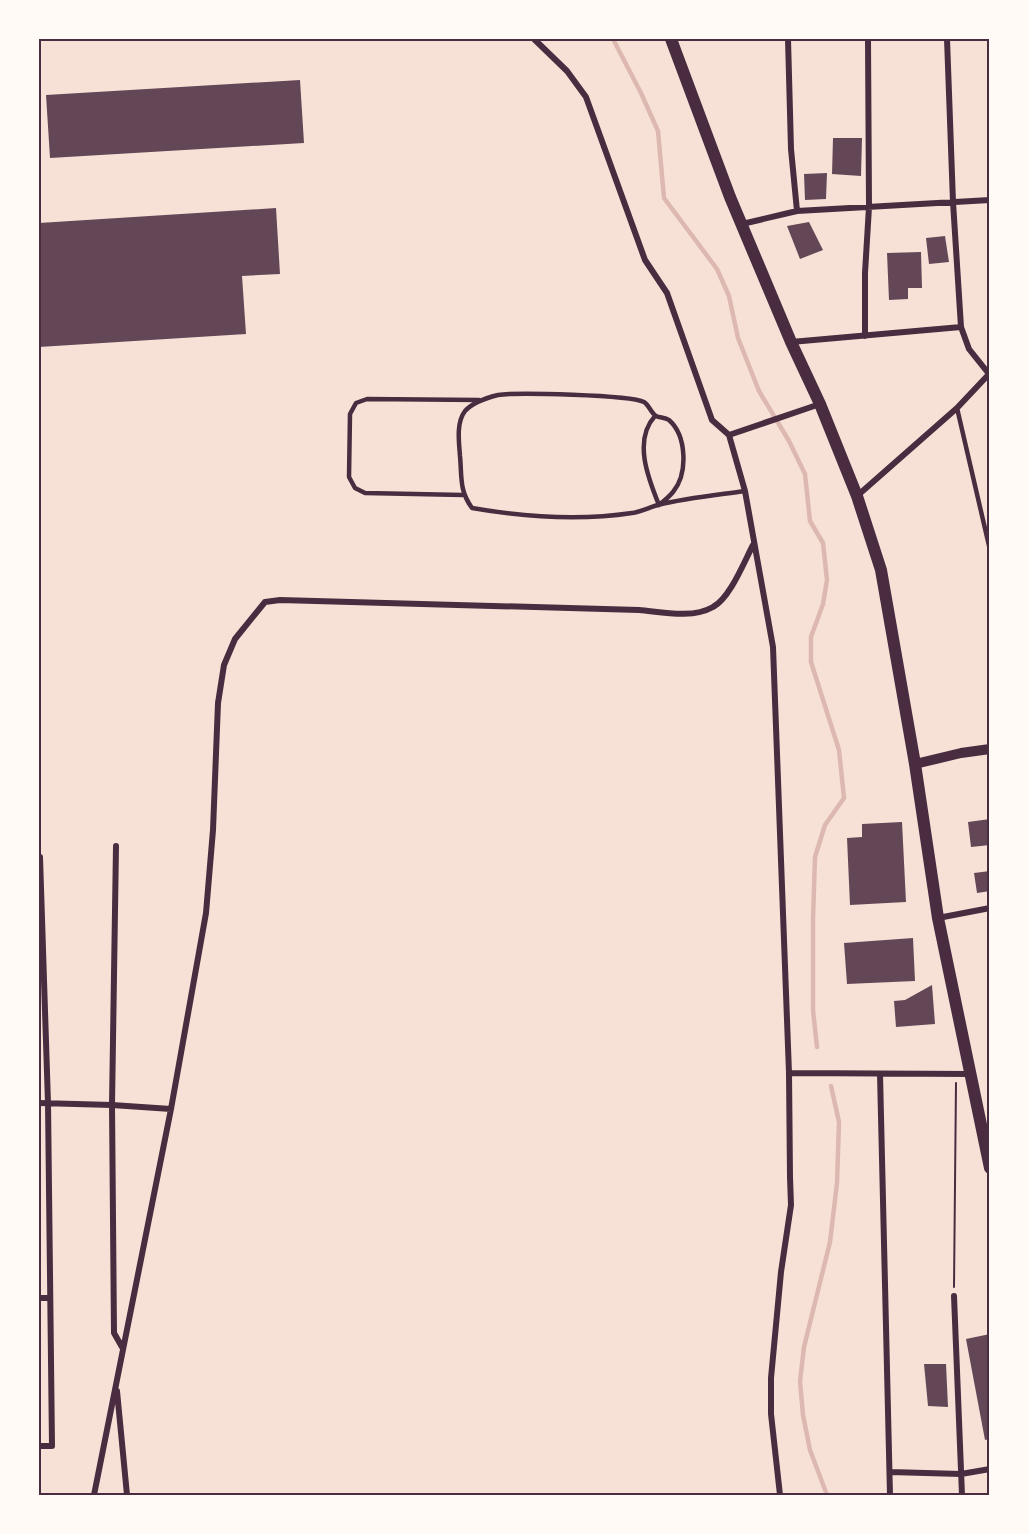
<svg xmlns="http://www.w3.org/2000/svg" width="1029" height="1534" viewBox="0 0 1029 1534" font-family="'Fira Sans',sans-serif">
<rect width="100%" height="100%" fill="#f7e1d7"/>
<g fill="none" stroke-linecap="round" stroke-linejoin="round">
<path stroke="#dcb8b0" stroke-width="4.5" d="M 613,39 L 641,93 L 658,131 L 664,198 L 717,269 L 729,296 L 738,338 L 759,391 L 789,441 L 805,474 L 810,521 L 823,543 L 827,580 L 823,604 L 811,637 L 811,662 L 839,750 L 844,798 L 825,825 L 815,857 L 813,919 L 813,1010 L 817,1047
M 827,1495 L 810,1450 L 803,1415 L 800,1381 L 804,1347 L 830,1242 L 837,1183 L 839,1122 L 831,1086"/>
</g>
<path fill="#644757" d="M 300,80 L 304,143 L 50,158 L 46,95 Z
M 833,138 L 862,138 L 861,176 L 832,174 Z
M 827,173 L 826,199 L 805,200 L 804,174 Z
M 276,208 L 280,274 L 242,276 L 246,334 L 39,347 L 39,223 Z
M 809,222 L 823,250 L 800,259 L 787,226 Z
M 945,236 L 949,262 L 929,264 L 926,238 Z
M 921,252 L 922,288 L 908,288 L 908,299 L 889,300 L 887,253 Z
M 990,819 L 990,845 L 971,847 L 968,822 Z
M 902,822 L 906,902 L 850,905 L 847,838 L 862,837 L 862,824 Z
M 990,871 L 990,891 L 977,893 L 974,873 Z
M 913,938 L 915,981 L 847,984 L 844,943 Z
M 932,985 L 935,1024 L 896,1027 L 894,1001 L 905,1000 Z
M 990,1334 L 990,1439 L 985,1440 L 966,1339 Z
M 924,1364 L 946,1364 L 948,1407 L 928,1406 Z"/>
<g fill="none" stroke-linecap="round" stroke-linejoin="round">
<path stroke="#4a2c40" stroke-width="2" d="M 954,1287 L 956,1083"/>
<path stroke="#4a2c40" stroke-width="4.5" d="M 957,408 L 990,550
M 655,416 C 633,440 648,478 659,505
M 463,495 L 365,493 L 355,488 L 349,477 L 350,414 L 356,403 L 367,399 L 479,400
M 659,505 C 664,501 669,497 673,492 C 688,474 687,436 669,420 C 665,417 660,418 656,416 C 651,413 649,405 644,402 C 630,395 516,392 498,395 C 486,398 473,402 465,411 C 456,423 459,442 460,456 C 462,477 459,490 472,508 C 524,517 579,521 632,513 C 641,512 650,507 658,505 C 686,498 717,495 745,491"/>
<path stroke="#4a2c40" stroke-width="6" d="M 534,39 L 567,71 L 586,97 L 645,260 L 667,293 L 712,420 L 729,435 L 745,491 L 773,647 L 789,1073 L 790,1177 L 791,1205 L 781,1272 L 771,1378 L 771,1414 L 780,1495
M 788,39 L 791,149 L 797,211
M 947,39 L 953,202 L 961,327 L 969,349 L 989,374
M 742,224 L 797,211 L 990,200
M 865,336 L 865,273 L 869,207 L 868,39
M 791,342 L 961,327
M 729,435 L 820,404
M 857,496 L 957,408 L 990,373
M 116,846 L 112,1105 L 114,1333 L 122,1347
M 938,918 L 990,908
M 789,1073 L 970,1074
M 880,1074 L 890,1495
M 39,1103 L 112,1105 L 171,1109
M 954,1296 L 962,1495
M 39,1298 L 50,1298
M 117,1391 L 127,1495
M 39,1446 L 52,1446 L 48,1103 L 40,857
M 890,1472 L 961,1474 L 990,1469
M 94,1495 L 171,1109 L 206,913 L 213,830 L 218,703 L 224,665 L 235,639 L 265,602 L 280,600 L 639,610 C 662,612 692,619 713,607 C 730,598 744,562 753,545"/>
<path stroke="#4a2c40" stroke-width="10" d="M 915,764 L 961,753 L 990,749"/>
<path stroke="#4a2c40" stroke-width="12" d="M 671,39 L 730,197 L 791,342 L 820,404 L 857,496 L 881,570 L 915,764 L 938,918 L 990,1168"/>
</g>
<rect width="1029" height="1534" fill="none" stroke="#fffaf5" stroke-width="81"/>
<rect x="40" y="40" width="948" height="1454" fill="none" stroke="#4a2c40" stroke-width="2"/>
</svg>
